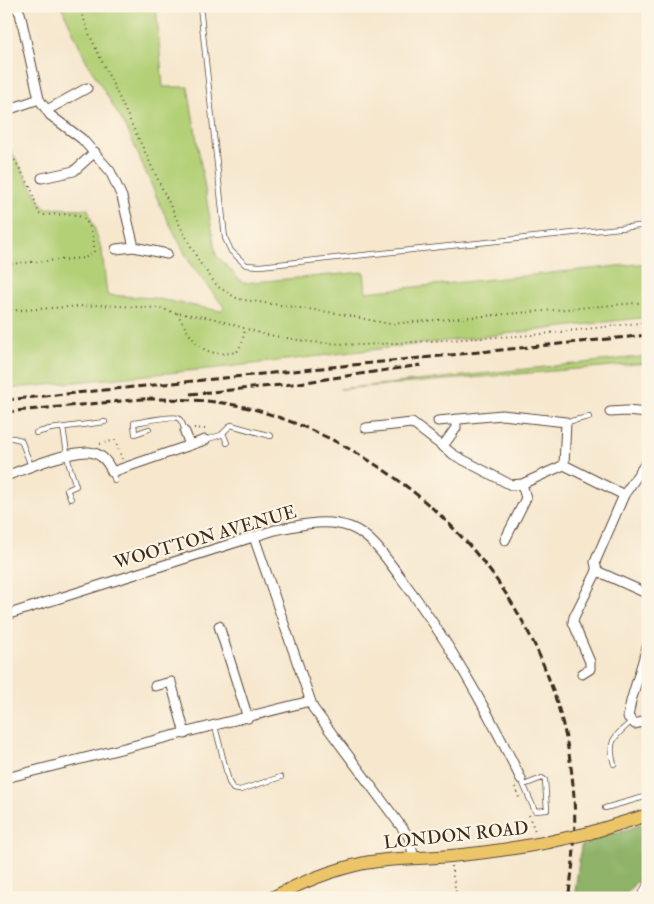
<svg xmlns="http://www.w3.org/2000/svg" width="654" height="904" viewBox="0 0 654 904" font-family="'IM FELL Double Pica',serif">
<rect width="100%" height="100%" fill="#fcf5e5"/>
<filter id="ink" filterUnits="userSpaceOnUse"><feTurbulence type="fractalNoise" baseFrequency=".02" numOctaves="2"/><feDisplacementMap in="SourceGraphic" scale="10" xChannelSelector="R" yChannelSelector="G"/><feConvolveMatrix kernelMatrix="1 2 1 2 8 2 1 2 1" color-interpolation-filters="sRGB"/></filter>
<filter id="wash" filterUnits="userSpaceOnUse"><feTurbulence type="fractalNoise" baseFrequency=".0096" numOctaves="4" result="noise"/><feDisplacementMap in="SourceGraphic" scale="20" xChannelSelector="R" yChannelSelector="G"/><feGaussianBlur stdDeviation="1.12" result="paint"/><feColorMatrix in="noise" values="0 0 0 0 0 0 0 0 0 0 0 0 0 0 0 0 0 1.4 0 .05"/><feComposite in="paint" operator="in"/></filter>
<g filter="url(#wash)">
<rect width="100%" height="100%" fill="#f6e7cd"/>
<path fill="#b3d077" stroke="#777d4a" d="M 61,6 L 156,6 L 163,87 L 188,87 L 216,255 L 243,283 L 364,272 L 366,292 L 648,263 L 648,317 L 227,367 L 6,389 L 6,142 L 44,208 L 88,209 L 102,251 L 107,295 L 153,298 L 221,311 L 224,307 L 191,265 L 161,207 L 128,131 L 87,62 Z
M 648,356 L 648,363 L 340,389 Z"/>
<path fill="#8eb268" stroke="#646e43" d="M 648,823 L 648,867 L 623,898 L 574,898 L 581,846 L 592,842 L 591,839 Z"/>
</g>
<g filter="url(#ink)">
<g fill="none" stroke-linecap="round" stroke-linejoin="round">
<defs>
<path id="service" d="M 200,6 L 225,238 L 231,251 L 246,265 L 260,266 L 648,225
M 566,422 L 589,417
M 63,428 L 69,465 L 76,486 L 67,490 L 71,499
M 149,429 L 135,434 L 134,423 C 141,422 174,415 178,418 C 182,420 184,428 185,432
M 36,433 L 50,429 L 105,422
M 223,433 L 227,443
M 6,438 L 13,438 L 21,440 L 31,466
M 205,440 L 221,435 L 231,425 L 271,436
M 112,472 L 115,481
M 215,726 L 229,782 L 233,789 L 240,790 L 281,777
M 614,764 C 607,740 615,736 632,721
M 521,779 L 535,811 L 547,810 L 545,780 L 542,778 L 524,785
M 605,808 L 648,796
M 639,898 L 648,880"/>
<path id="minor" d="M 15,6 L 20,13 L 39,99 L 50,115 L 82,139 L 110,171 L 122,197 L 134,247 L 116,249
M 10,109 L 39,99
M 47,110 L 87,88
M 42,178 L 74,171 L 95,152
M 134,247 L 167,254
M 610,412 L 626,411 L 648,413
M 438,421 L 502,415 L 566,422 L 564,465
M 366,428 L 412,423 L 454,455 L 511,485 L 522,484 L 564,465
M 185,432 L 190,445
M 443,446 L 456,428 L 456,419
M 648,460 L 624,495 L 595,562 L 597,571 L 648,594
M 564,465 L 624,495
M 6,476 C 27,468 68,451 89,452 C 101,453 108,462 112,472 L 205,440
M 254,537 L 313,708 L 409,837 L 414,858
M 505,540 L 526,498 L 522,484
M 6,615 L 275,530 C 300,525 326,518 350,527 C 371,535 385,557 398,574 C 448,639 485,706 521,779
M 219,626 L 248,718
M 648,644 L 631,701 L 628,717 L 635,724 L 648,720
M 582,674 L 590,669 L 590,662 L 573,622 L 574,617 L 597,571
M 155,686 L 171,682 L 185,734
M 6,778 L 310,701"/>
<path id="primary" d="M 589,833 L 648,815
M 272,898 C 300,883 329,871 360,864 C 390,857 421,859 451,856 C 484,853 517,848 549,842"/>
</defs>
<use href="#service" stroke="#574638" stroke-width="6"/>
<use href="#minor" stroke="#574638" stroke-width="11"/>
<use href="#primary" stroke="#574638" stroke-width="14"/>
<path stroke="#574638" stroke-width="2" stroke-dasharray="1 4" stroke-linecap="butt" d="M 79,6 L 90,36 L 178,222 L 200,263 L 218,287 L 238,299 L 335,313 L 390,324 L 648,302
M 6,155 L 14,159 L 31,188 L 39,214 L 42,215 C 53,215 68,213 78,216 C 91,219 95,241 94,252 L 85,258 L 6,264
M 6,311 L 99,305 L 159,308 L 177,313 L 212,318 L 263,334 L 310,342 L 361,345 L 533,335 L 648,322
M 177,313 C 193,341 200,359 237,352 L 242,343 L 245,329
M 194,428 L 205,429 L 206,432
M 100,444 L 115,440 L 122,459
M 515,787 L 520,800
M 529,815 L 536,834
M 451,866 L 457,898"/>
<use href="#service" stroke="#fff" stroke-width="4.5"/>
<use href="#minor" stroke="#fff" stroke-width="9"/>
<use href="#primary" stroke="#edc569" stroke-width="12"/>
<path stroke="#3b2a1e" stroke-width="3" stroke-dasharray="8 4" stroke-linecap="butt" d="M 190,394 L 292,384 L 421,365
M 147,399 C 187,399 228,400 266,413 C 473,479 607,681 568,898
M 6,400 L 648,335
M 6,412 L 153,398"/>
<defs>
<path id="primary-bridge" d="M 549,842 L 589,833"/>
</defs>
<use href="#primary-bridge" stroke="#574638" stroke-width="14" stroke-linecap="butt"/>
<use href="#primary-bridge" stroke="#edc569" stroke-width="12"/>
</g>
</g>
<g text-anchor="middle" stroke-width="4.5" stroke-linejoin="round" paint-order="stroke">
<g font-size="18" fill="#3b2a1e" stroke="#fcf5e5">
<text transform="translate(205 537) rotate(-16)" y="6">WOOTTON AVENUE</text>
<text transform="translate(456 835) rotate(-6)" y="6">LONDON ROAD</text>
</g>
</g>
<rect width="654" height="904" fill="none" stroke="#fcf5e5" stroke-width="25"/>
</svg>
